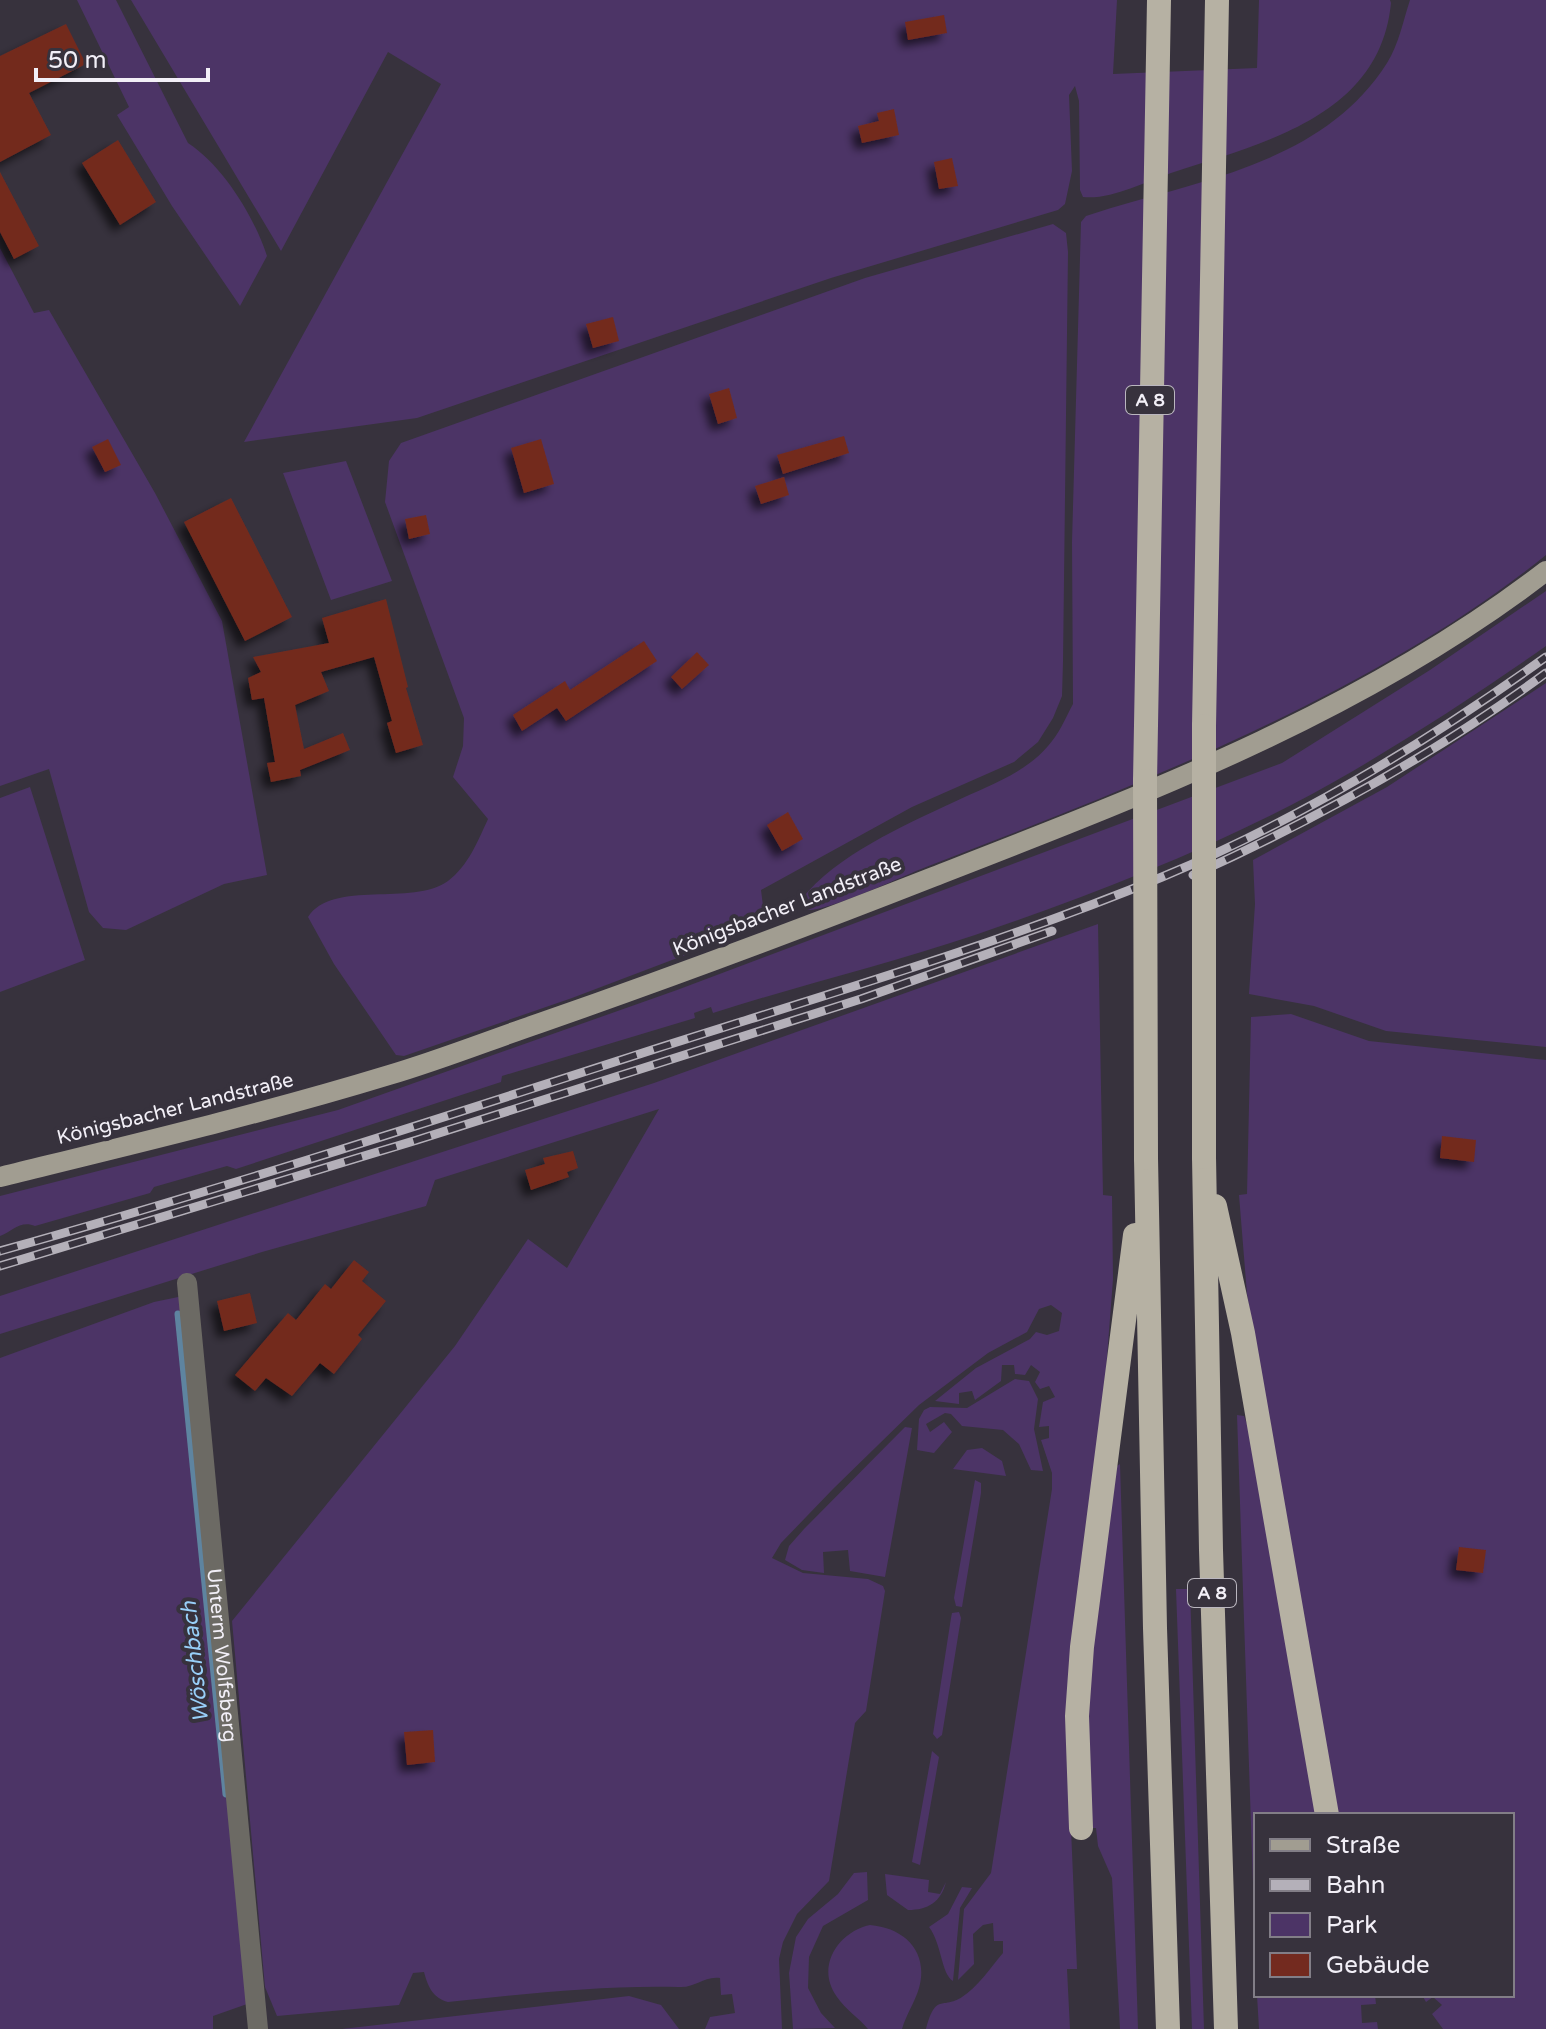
<svg xmlns="http://www.w3.org/2000/svg" width="1546" height="2029" viewBox="0 0 1546 2029" font-family="'Varela Round',sans-serif">
<defs>
<filter id="shadow"><feDropShadow dx="-7" dy="7" stdDeviation="4" flood-color="#0009"/></filter>
</defs>
<rect width="100%" height="100%" fill="#37323d"/>
<path fill="#4c3466" d="M 77,0 L 116,0 L 188,143 C 223,166 254,216 267,256 L 240,306 L 172,206 L 117,115 L 129,107 Z
M 131,0 L 1117,0 L 1113,74 L 1257,68 L 1259,0 L 1390,0 L 1391,3 C 1380,117 1262,143 1171,173 C 1145,182 1111,200 1083,197 L 1080,190 L 1079,101 L 1075,86 L 1069,95 L 1072,171 L 1065,204 L 1058,210 L 831,278 L 417,418 L 244,442 L 441,84 L 388,52 L 281,251 Z
M 1410,0 L 1546,0 L 1546,555 C 1372,695 1133,787 926,867 C 903,876 827,912 807,910 L 801,900 C 836,855 903,826 954,802 C 987,786 1023,775 1048,746 C 1059,734 1065,719 1073,704 L 1072,542 L 1081,222 L 1086,216 L 1111,208 C 1211,178 1326,159 1387,63 C 1399,44 1403,21 1410,0 Z
M 1053,224 L 1066,233 L 1068,252 L 1063,662 L 1062,696 L 1053,718 L 1038,742 L 1014,762 L 912,807 L 761,890 L 764,914 L 759,927 L 572,998 L 404,1056 L 396,1055 L 334,964 L 308,917 C 333,879 412,907 448,881 C 468,866 478,841 488,819 L 453,777 L 463,746 L 464,718 L 385,502 L 389,461 L 401,443 L 865,278 Z
M 0,248 L 34,313 L 49,310 L 155,493 L 222,621 L 267,875 L 224,884 L 126,930 L 103,928 L 89,912 L 49,769 L 0,786 Z
M 346,461 L 392,581 L 331,600 L 283,473 Z
M 1546,591 L 1546,646 C 1483,690 1419,732 1353,771 C 1237,839 1101,892 975,935 C 889,964 800,985 713,1013 L 711,1007 L 694,1013 L 695,1018 L 502,1076 L 501,1082 L 236,1169 L 227,1166 L 154,1187 L 150,1193 L 35,1226 C 20,1220 12,1232 0,1236 L 0,1196 L 338,1110 L 677,990 L 1282,763 L 1430,670 Z
M 1546,683 L 1546,1047 L 1386,1031 L 1314,1006 L 1249,994 L 1255,904 L 1253,860 L 1387,787 Z
M 30,787 L 85,960 L 0,992 L 0,798 Z
M 1098,924 L 1103,1195 L 1112,1196 L 1113,1279 L 1071,1829 L 1077,1969 L 1067,1969 L 1070,2029 L 926,2029 C 936,1992 942,2010 962,1997 C 977,1988 991,1967 1003,1953 L 1003,1941 L 994,1941 L 993,1923 L 983,1925 L 973,1934 L 974,1964 L 958,1980 L 964,1909 L 991,1873 L 1052,1489 L 1052,1473 L 1041,1440 L 1049,1438 L 1049,1426 L 1039,1427 L 1043,1402 L 1055,1397 L 1049,1386 L 1040,1389 L 1035,1382 L 1040,1372 L 1031,1365 L 1025,1375 L 1015,1374 L 1014,1365 L 1002,1365 L 1001,1381 L 975,1400 L 972,1391 L 959,1393 L 959,1404 L 935,1401 L 976,1368 L 1030,1339 L 1036,1332 L 1047,1335 L 1059,1331 L 1062,1313 L 1051,1305 L 1039,1309 L 1027,1332 L 988,1353 L 919,1405 L 833,1489 L 781,1543 L 772,1558 L 803,1573 L 868,1579 L 883,1586 L 885,1591 L 866,1711 L 855,1723 L 829,1881 L 797,1914 L 783,1942 L 779,1959 L 782,2029 L 705,2029 L 710,2017 L 735,2013 L 732,1994 L 721,1995 L 720,1978 C 703,1976 696,1988 679,1987 C 602,1985 525,1994 448,2002 C 433,1998 428,1987 424,1972 L 413,1973 L 399,2005 L 277,2016 L 265,1987 L 232,1621 L 455,1346 L 528,1239 L 567,1268 L 659,1109 L 435,1180 L 426,1206 L 262,1252 L 0,1334 L 0,1296 L 654,1083 Z
M 1291,1014 L 1369,1041 L 1546,1060 L 1546,2029 L 1443,2029 L 1432,2014 L 1442,2005 L 1433,1997 L 1426,2002 L 1422,1995 L 1512,1995 L 1512,1815 L 1337,1815 L 1247,1294 L 1239,1195 L 1247,1194 L 1251,1017 Z
M 183,1296 L 250,2003 L 213,2016 L 213,2029 L 0,2029 L 0,1358 L 154,1302 Z
M 1015,1379 L 1029,1381 L 1038,1399 L 1034,1429 L 1043,1471 L 1031,1470 L 1019,1444 L 1003,1430 L 962,1426 L 951,1414 L 945,1413 L 926,1424 L 930,1432 L 944,1422 L 952,1432 L 934,1453 L 917,1450 L 919,1419 L 924,1410 L 930,1407 L 967,1408 Z
M 1237,1415 L 1244,1416 L 1250,1432 L 1316,1815 L 1256,1815 L 1256,1971 Z
M 905,1427 L 912,1428 L 885,1577 L 850,1571 L 848,1550 L 823,1552 L 824,1573 L 802,1570 L 785,1560 L 789,1546 L 804,1529 Z
M 982,1448 L 1002,1461 L 1006,1476 L 953,1469 L 967,1450 Z
M 1120,1464 L 1138,2029 L 1120,2029 L 1112,1878 L 1098,1846 L 1096,1828 L 1091,1828 L 1087,1677 L 1117,1466 Z
M 975,1480 L 981,1483 L 981,1493 L 962,1607 L 956,1606 L 954,1598 Z
M 1176,1589 L 1190,1589 L 1204,2029 L 1192,2029 Z
M 959,1612 L 961,1618 L 942,1735 L 937,1739 L 933,1734 L 951,1618 L 952,1613 Z
M 932,1751 L 939,1757 L 920,1865 L 912,1862 Z
M 867,1872 L 868,1900 L 823,1926 L 809,1957 L 808,1988 L 821,2013 L 835,2028 L 793,2029 L 789,1973 L 796,1937 L 808,1919 L 838,1894 L 854,1873 Z
M 885,1874 L 929,1880 L 928,1892 L 940,1894 L 946,1882 C 941,1902 928,1910 908,1910 L 887,1895 Z
M 962,1887 L 972,1888 L 960,1908 L 953,1981 C 941,1974 942,1944 929,1927 L 948,1914 Z
M 870,1925 C 905,1928 929,1952 919,1988 C 915,2002 906,2015 902,2029 L 868,2029 C 859,2018 845,2009 837,1997 C 815,1967 838,1932 870,1925 Z
M 1257,1995 L 1375,1995 L 1376,2004 L 1361,2005 L 1362,2023 L 1377,2022 L 1378,2029 L 1259,2029 Z
M 629,1996 L 661,2005 L 679,2029 L 342,2029 Z"/>
<g fill="none" stroke-linecap="round" stroke-linejoin="round">
<path stroke="#5e84a0" stroke-width="7" d="M 178,1314 L 226,1794"/>
</g>
<path fill="#732a1f" filter="url(#shadow)" d="M 944,15 L 947,33 L 908,40 L 905,22 Z
M 66,24 L 86,64 L 29,93 L 51,135 L 0,162 L 0,56 Z
M 894,109 L 899,135 L 862,143 L 858,126 L 879,121 L 877,113 Z
M 118,140 L 156,202 L 120,225 L 82,163 Z
M 952,158 L 958,186 L 939,189 L 934,162 Z
M 0,172 L 39,246 L 14,259 L 0,232 Z
M 613,317 L 619,341 L 593,348 L 586,324 Z
M 729,388 L 737,418 L 718,424 L 709,394 Z
M 844,436 L 849,453 L 783,474 L 777,455 Z
M 108,439 L 121,465 L 105,472 L 92,447 Z
M 541,439 L 554,484 L 524,493 L 511,448 Z
M 784,477 L 789,495 L 761,504 L 755,486 Z
M 231,498 L 292,617 L 245,641 L 184,522 Z
M 426,515 L 430,534 L 409,539 L 405,519 Z
M 386,599 L 408,687 L 406,688 L 423,745 L 396,753 L 387,723 L 392,721 L 374,657 L 321,672 L 329,691 L 295,705 L 304,749 L 343,733 L 350,750 L 300,770 L 301,776 L 271,782 L 267,763 L 275,762 L 264,698 L 252,700 L 248,678 L 261,672 L 253,657 L 329,643 L 322,618 Z
M 644,641 L 657,661 L 566,721 L 557,708 L 522,731 L 513,715 L 565,681 L 570,690 Z
M 697,652 L 709,665 L 682,689 L 671,677 Z
M 788,812 L 803,839 L 782,851 L 767,825 Z
M 1442,1136 L 1476,1140 L 1474,1162 L 1440,1158 Z
M 573,1151 L 578,1168 L 567,1172 L 569,1177 L 531,1190 L 525,1170 L 545,1164 L 543,1158 Z
M 354,1260 L 369,1272 L 362,1281 L 386,1301 L 358,1335 L 362,1339 L 334,1374 L 320,1363 L 292,1396 L 266,1378 L 255,1391 L 235,1375 L 288,1313 L 296,1320 L 325,1284 L 331,1289 Z
M 250,1293 L 257,1323 L 224,1331 L 217,1301 Z
M 1459,1547 L 1486,1550 L 1483,1573 L 1456,1570 Z
M 433,1730 L 435,1762 L 407,1765 L 404,1732 Z"/>
<g fill="none" stroke-linecap="round" stroke-linejoin="round">
<path stroke="#6c6a64" stroke-width="20" id="s1" d="M 187,1283 L 258,2029"/>
<path stroke="#a19d91" stroke-width="20" d="M 0,1177 C 130,1145 261,1114 389,1075 C 440,1060 490,1040 540,1023 C 672,977 803,928 933,877 C 1146,794 1363,712 1546,571"/>
<path stroke="#b6b1a3" stroke-width="24" d="M 1204,726 L 1217,0
M 1145,781 L 1159,0
M 1204,1157 L 1211,1550 L 1226,2029
M 1146,1158 L 1155,1628 L 1168,2029
M 1215,1206 L 1243,1333 L 1327,1815
M 1081,1828 L 1077,1716 L 1082,1647 L 1135,1235"/>
<defs>
<path id="rail" d="M 1193,875 C 1316,819 1437,753 1546,673
M 0,1251 C 220,1190 438,1119 655,1049 C 825,995 997,945 1162,877 C 1297,821 1427,742 1546,657
M 0,1266 L 417,1140 L 861,999 L 1052,931"/>
</defs>
<use href="#rail" stroke="#b4b0b9" stroke-width="9"/>
<use href="#rail" stroke="#37323d" stroke-width="6" stroke-dasharray="18" stroke-linecap="butt"/>
<path stroke="#b6b1a3" stroke-width="24" d="M 1145,781 L 1146,1158
M 1204,1157 L 1204,726"/>
</g>
<g text-anchor="middle" stroke-width="8" stroke-linejoin="round" paint-order="stroke">
<g fill="#37323d" stroke="#bab6bf" stroke-width="2">
<rect x="1126" y="386" width="48" height="28" rx="6"/>
<rect x="1188" y="1579" width="48" height="28" rx="6"/>
</g>
<g font-size="18" font-weight="bold" fill="#f2eff7">
<text x="1150" y="406">A 8</text>
<text x="1212" y="1599">A 8</text>
</g>
<g font-size="20" fill="#f2eff7" stroke="#37323d">
<text transform="translate(787 906) rotate(-21)" y="7">Königsbacher Landstraße</text>
<text transform="translate(175 1108) rotate(-14)" y="7">Königsbacher Landstraße</text>
<text dy="7" stroke="none"><textPath href="#s1" startOffset="374">Unterm Wolfsberg</textPath></text>
</g>
<g font-size="22" font-style="italic" fill="#98cff8" stroke="#37323d">
<text transform="translate(194 1662) rotate(-96)" y="8">Wöschbach</text>
</g>
</g>
<rect x="1254" y="1813" width="260" height="184" fill="#37323d" stroke="#827e87" stroke-width="2"/>
<rect x="1270" y="1839" width="40" height="12" fill="#a19d91" stroke="#827e87" stroke-width="2"/>
<text x="1326" y="1853" font-size="24" fill="#f2eff7">Straße</text>
<rect x="1270" y="1879" width="40" height="12" fill="#b4b0b9" stroke="#827e87" stroke-width="2"/>
<text x="1326" y="1893" font-size="24" fill="#f2eff7">Bahn</text>
<rect x="1270" y="1913" width="40" height="24" fill="#4c3466" stroke="#827e87" stroke-width="2"/>
<text x="1326" y="1933" font-size="24" fill="#f2eff7">Park</text>
<rect x="1270" y="1953" width="40" height="24" fill="#732a1f" stroke="#827e87" stroke-width="2"/>
<text x="1326" y="1973" font-size="24" fill="#f2eff7">Gebäude</text>
<path d="M36 68v12h172v-12" fill="none" stroke="#f2eff7" stroke-width="4"/>
<text x="48" y="68" font-size="24" fill="#f2eff7" stroke="#37323d" stroke-width="6" paint-order="stroke">50 m</text>
</svg>
